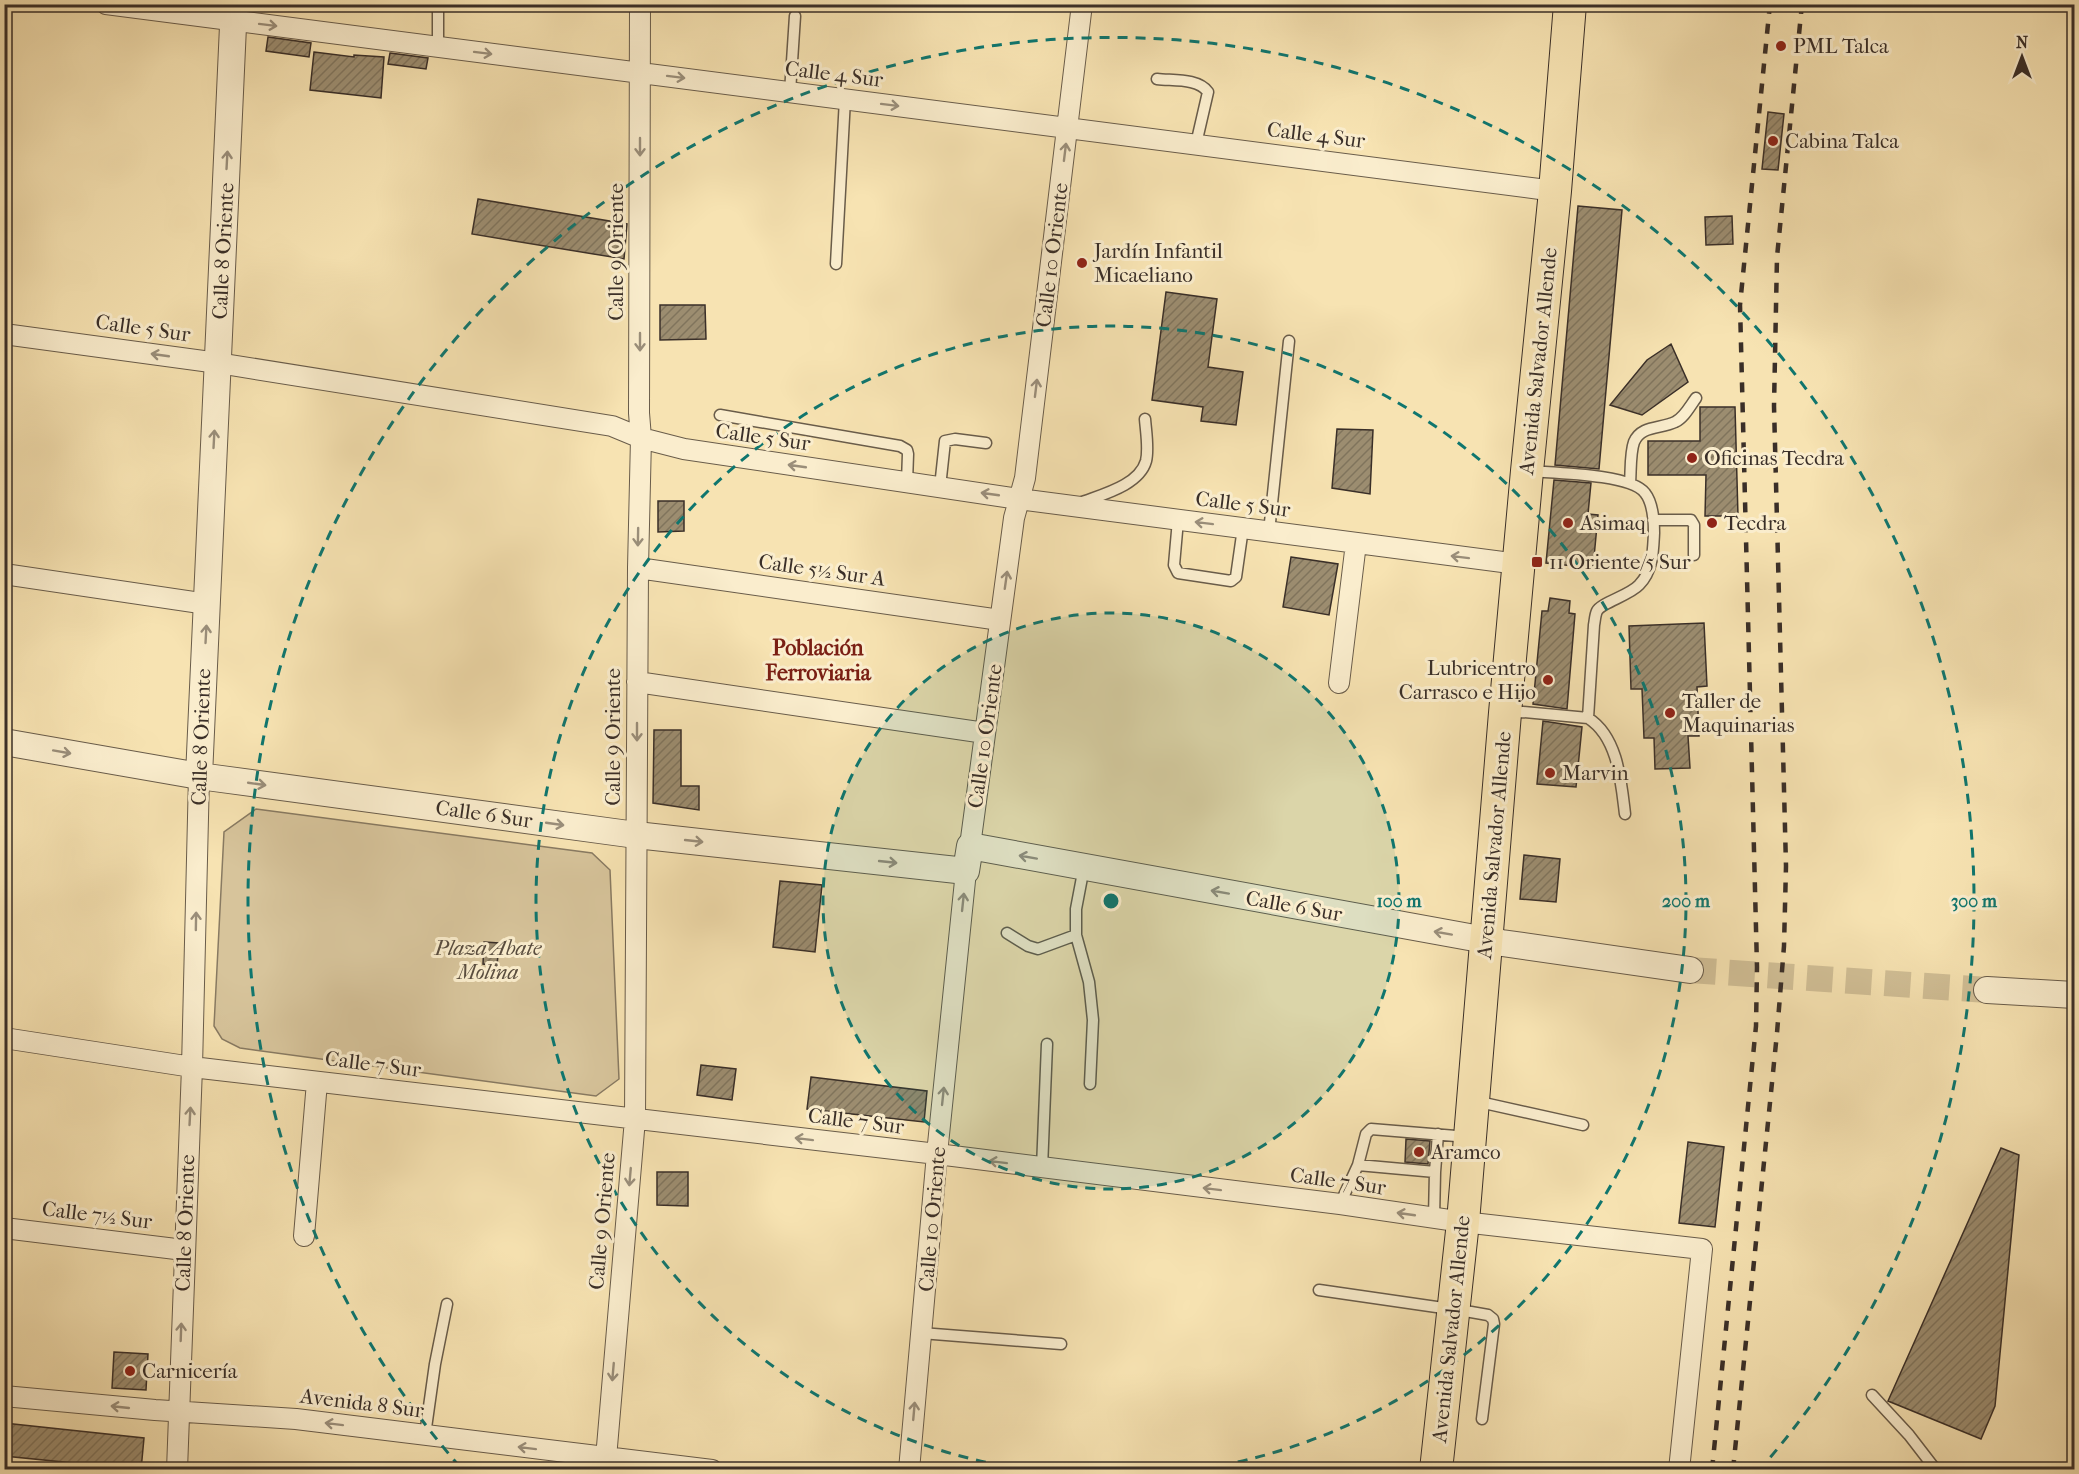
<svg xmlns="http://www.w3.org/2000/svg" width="2079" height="1474" viewBox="0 0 2079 1474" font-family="'IM FELL French Canon',serif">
<defs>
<pattern id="building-hatch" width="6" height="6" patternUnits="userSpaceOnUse" patternTransform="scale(1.5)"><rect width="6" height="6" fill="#9c8d70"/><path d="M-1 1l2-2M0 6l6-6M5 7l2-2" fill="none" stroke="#80745c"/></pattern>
</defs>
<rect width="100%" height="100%" fill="#f7e3b2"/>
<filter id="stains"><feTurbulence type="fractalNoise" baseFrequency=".00333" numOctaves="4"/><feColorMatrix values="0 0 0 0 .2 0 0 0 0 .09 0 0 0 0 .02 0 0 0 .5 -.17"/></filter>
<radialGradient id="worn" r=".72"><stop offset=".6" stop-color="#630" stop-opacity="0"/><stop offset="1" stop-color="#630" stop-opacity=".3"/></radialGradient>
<path fill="#d7c49b" stroke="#887a62" stroke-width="1.5" d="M 256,809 L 592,853 L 610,870 L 619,1079 L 596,1096 L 240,1048 L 222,1039 L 214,1026 L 224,832 Z"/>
<path fill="url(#building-hatch)" stroke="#3a2f28" stroke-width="1.5" d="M 268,37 L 311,43 L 309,57 L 266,51 Z
M 314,52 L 354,57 L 354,55 L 384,57 L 381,98 L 310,90 Z
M 390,53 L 428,58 L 426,69 L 388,64 Z
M 1768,112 L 1784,114 L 1778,170 L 1762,169 Z
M 478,199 L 627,224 L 624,259 L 472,234 Z
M 1578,206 L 1622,210 L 1599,469 L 1555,465 Z
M 1732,216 L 1733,244 L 1706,245 L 1705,217 Z
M 1166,292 L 1217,299 L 1208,367 L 1243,372 L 1236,425 L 1201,421 L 1203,407 L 1152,400 Z
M 660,305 L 705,305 L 706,339 L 660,340 Z
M 1671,344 L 1688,382 L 1642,415 L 1610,405 L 1647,360 Z
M 1700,407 L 1735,407 L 1738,516 L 1705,516 L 1706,475 L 1648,475 L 1648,441 L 1700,441 Z
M 1337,429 L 1373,430 L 1370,494 L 1332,488 Z
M 1554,480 L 1591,483 L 1588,514 L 1598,515 L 1593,568 L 1546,563 Z
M 658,501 L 684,501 L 684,531 L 658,532 Z
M 1291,557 L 1338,564 L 1329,615 L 1283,607 Z
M 1550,598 L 1570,601 L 1569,613 L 1575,614 L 1567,709 L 1533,704 L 1542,611 L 1548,611 Z
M 1704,623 L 1707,686 L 1697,687 L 1699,736 L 1688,736 L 1690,768 L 1655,769 L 1654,738 L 1644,738 L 1642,689 L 1631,689 L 1629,626 Z
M 1543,721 L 1582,727 L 1576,787 L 1537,784 Z
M 654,730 L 681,730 L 681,786 L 699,786 L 699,810 L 653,803 Z
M 1524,855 L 1560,859 L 1556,902 L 1520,899 Z
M 780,881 L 822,885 L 815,952 L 773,947 Z
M 484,942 L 499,943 L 497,966 L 483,964 Z
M 701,1065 L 736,1069 L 732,1100 L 697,1095 Z
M 811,1077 L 927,1091 L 924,1122 L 807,1109 Z
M 1406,1139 L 1430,1141 L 1428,1164 L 1405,1162 Z
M 1688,1142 L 1724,1147 L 1715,1227 L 1679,1223 Z
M 2001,1148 L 2019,1155 L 1995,1406 L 1981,1439 L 1888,1401 Z
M 657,1172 L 688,1172 L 688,1206 L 657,1205 Z
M 114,1352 L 148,1354 L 146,1390 L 112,1388 Z
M 4,1423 L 144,1438 L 141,1470 L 102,1470 L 103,1466 L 4,1456 Z"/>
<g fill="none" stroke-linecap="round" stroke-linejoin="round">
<path stroke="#d1bf96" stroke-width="26" stroke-dasharray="26 13" stroke-linecap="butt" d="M 1690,970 L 1987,990"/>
<defs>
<path id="service" d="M 438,4 L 438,47
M 1157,79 C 1173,81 1198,78 1208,92 L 1196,144
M 790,92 L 795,16
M 836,264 L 845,99
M 720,415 L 900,446 L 907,450 L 908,454 L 907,482
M 1630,483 C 1631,471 1630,453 1634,442 C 1641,425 1661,429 1675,422 C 1684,418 1690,406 1696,398
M 940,487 L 945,441 L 955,439 L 986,443
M 1080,503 C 1100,495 1139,486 1146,461 C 1149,449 1146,432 1145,419
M 1178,520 L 1174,565 L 1178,573 L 1231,581 L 1236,577 L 1243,528
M 1653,520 L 1691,520 L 1694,525 L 1694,555
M 1269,532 L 1289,341
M 1507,713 L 1523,712 L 1588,718 L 1594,625 C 1595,620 1595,615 1597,611 C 1601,603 1630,595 1639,585 C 1653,571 1653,552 1654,533 C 1654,521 1653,503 1645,493 C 1631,474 1554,473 1530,471
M 1588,718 C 1618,737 1621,781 1625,814
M 1084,867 L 1076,909 L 1076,935 L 1089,982 L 1093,1020 L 1090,1084
M 1007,933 L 1028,946 L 1038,949 L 1076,935
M 1475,1101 L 1583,1125
M 1358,1165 L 1435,1172 L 1434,1218
M 1042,1168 L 1047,1044
M 1435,1172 L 1438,1134
M 1340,1204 L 1358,1165 L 1366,1134 L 1371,1129 L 1468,1137
M 1319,1290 L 1471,1312 L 1488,1315 L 1493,1319 L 1494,1324 L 1482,1419
M 921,1333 L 1061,1344
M 1872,1395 L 1909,1435 L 1936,1470
M 425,1435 L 435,1364 L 447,1304"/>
<path id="minor" d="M 106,4 L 1555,191
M 4,334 L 218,363 L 612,426 L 641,438 L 684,449 L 1019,499 L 1518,564
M 638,568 L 1000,620
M 4,574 L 207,604
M 637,682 L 985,733
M 1339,683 L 1356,543
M 970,846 L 1014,518 L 1025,478 L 1082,4
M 4,1038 L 192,1067 L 937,1154 L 1340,1204 L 1463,1222 L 1702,1249 L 1679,1470
M 4,1228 L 184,1250
M 304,1236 L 317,1082
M 4,1396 L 155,1410 L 296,1419 L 712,1470
M 177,1470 L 192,1067 L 199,776
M 605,1470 L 635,1119 L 638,568 L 641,438 L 639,413 L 640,4
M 909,1470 L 937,1154 L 966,871"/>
<path id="tertiary" d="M 4,742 L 199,776 L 636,835 L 966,871 L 970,846 L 1502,943 L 1690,970
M 199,776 L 234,4
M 1987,990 L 2074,995"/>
<path id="primary" d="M 1436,1470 L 1463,1222 L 1505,713 L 1527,471 L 1555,191 L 1570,4"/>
</defs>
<use href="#service" stroke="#695c4a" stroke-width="13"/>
<use href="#minor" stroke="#695c4a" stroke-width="22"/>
<use href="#tertiary" stroke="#695c4a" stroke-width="28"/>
<use href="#primary" stroke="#3a2f28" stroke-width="34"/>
<use href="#service" stroke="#faedcd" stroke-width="10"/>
<use href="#minor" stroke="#faedcd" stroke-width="20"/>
<use href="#tertiary" stroke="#faedcd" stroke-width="26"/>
<use href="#primary" stroke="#f7e3b2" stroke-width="32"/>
<path stroke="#3a2f28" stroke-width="4.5" stroke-dasharray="10 10" stroke-linecap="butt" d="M 1712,1470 L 1756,1026 L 1757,967 L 1740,305 L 1770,4
M 1733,1470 L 1777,1033 L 1784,946 L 1786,866 L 1774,406 L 1777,257 L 1802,4"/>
</g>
<defs><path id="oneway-shaft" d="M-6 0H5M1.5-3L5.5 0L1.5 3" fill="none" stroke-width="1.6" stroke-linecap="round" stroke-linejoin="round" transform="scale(1.5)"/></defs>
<g stroke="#9a8e7a">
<use href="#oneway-shaft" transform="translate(268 25) rotate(7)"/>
<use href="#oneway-shaft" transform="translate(483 53) rotate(7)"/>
<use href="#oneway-shaft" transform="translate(676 77) rotate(7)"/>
<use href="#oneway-shaft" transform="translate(890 105) rotate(7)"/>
<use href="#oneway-shaft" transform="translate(640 147) rotate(90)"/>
<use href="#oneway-shaft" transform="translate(1065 152) rotate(-83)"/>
<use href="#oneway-shaft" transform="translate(227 160) rotate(-87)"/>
<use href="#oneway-shaft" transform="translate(640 342) rotate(90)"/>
<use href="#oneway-shaft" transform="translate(160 355) rotate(-172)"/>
<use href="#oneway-shaft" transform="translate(1036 388) rotate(-83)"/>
<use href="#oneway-shaft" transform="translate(214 439) rotate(-87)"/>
<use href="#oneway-shaft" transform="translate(797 466) rotate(-172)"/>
<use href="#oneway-shaft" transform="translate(990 494) rotate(-172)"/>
<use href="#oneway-shaft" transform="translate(1204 523) rotate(-173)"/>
<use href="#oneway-shaft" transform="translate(638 537) rotate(91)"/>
<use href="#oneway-shaft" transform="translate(1460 557) rotate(-173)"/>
<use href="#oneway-shaft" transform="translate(1006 580) rotate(-82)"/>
<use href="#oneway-shaft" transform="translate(206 634) rotate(-87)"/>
<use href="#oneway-shaft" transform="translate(637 732) rotate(90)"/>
<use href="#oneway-shaft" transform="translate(62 752) rotate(10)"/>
<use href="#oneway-shaft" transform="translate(257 784) rotate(8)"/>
<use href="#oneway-shaft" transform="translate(555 824) rotate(8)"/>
<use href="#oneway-shaft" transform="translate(694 841) rotate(6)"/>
<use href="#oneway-shaft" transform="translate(1028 857) rotate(-170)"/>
<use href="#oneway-shaft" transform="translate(888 862) rotate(6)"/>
<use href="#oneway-shaft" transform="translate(1220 892) rotate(-170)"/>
<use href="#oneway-shaft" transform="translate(963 902) rotate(-84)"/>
<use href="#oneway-shaft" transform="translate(196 921) rotate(-89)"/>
<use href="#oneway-shaft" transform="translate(1443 933) rotate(-170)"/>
<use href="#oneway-shaft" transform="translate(943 1096) rotate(-84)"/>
<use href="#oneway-shaft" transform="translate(190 1116) rotate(-87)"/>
<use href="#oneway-shaft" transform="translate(804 1139) rotate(-173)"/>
<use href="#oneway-shaft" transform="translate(998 1162) rotate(-173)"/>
<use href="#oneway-shaft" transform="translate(630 1177) rotate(95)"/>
<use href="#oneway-shaft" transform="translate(1212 1189) rotate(-173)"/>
<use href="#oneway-shaft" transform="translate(1406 1214) rotate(-172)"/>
<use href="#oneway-shaft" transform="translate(181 1332) rotate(-88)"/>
<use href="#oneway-shaft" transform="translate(613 1372) rotate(95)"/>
<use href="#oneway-shaft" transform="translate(120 1407) rotate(-174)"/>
<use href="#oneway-shaft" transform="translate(914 1411) rotate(-85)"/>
<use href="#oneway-shaft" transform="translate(334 1424) rotate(-173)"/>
<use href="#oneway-shaft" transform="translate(527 1448) rotate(-173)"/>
</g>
<circle cx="1111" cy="901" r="288" fill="#0f766e" fill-opacity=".12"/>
<g fill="none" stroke="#0f766e" stroke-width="3" stroke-dasharray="10 8">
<circle cx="1111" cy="901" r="288"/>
<path d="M1021 1469A575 575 0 1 1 1201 1469"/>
<path d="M460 1467A863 863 0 1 1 1762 1467"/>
</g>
<g fill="#8f2418" stroke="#faedcd" stroke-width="2">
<circle cx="1781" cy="46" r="6"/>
<circle cx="1773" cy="141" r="6"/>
<circle cx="1082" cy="263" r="6"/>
<circle cx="1692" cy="458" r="6"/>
<circle cx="1568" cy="523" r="6"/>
<circle cx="1712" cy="523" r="6"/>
<rect x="1531" y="556" width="12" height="12" rx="3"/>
<circle cx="1548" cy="680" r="6"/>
<circle cx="1670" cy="713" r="6"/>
<circle cx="1550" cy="773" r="6"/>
<circle cx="1419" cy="1152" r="6"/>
<circle cx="130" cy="1371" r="6"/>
</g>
<g text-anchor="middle" stroke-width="6" stroke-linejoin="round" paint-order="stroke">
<g font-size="21" fill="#3a2f28" stroke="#faedcd" text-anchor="start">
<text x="1793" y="53">PML Talca</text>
<text x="1785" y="148">Cabina Talca</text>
<text x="1094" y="258">Jardín Infantil<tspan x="1094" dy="24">Micaeliano</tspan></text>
<text x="1704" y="465">Oficinas Tecdra</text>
<text x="1580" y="530">Asimaq</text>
<text x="1724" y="530">Tecdra</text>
<text x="1549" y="569">11 Oriente/5 Sur</text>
<text x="1536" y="675" text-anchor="end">Lubricentro<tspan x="1536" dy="24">Carrasco e Hijo</tspan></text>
<text x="1682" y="708">Taller de<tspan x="1682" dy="24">Maquinarias</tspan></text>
<text x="1562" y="780">Marvin</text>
<text x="1431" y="1159">Aramco</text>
<text x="142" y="1378">Carnicería</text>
</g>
<g font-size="21" fill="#3a2f28" stroke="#faedcd">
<text transform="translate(834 74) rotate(7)" y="7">Calle 4 Sur</text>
<text transform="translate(1316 135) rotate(7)" y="7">Calle 4 Sur</text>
<text transform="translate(223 251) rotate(-87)" y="7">Calle 8 Oriente</text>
<text transform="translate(616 252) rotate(-90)" y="7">Calle 9 Oriente</text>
<text transform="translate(1052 255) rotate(-83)" y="7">Calle 10 Oriente</text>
<text transform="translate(143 328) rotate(8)" y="7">Calle 5 Sur</text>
<text transform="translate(1538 361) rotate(-84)" y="7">Avenida Salvador Allende</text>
<text transform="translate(763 437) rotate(8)" y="7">Calle 5 Sur</text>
<text transform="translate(1243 504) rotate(7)" y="7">Calle 5 Sur</text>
<text transform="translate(822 570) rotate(8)" y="7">Calle 5½ Sur A</text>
<text transform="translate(985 736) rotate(-82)" y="7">Calle 10 Oriente</text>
<text transform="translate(201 737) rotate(-88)" y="7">Calle 8 Oriente</text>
<text transform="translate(613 737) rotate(-90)" y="7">Calle 9 Oriente</text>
<text transform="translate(484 814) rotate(8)" y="7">Calle 6 Sur</text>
<text transform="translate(1494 845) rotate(-85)" y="7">Avenida Salvador Allende</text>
<text transform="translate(1294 906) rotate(10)" y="7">Calle 6 Sur</text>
<text transform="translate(373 1064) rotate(7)" y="7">Calle 7 Sur</text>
<text transform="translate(856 1121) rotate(7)" y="7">Calle 7 Sur</text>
<text transform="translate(1338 1181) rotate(8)" y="7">Calle 7 Sur</text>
<text transform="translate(97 1215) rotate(7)" y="7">Calle 7½ Sur</text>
<text transform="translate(932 1219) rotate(-85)" y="7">Calle 10 Oriente</text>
<text transform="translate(602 1221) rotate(-85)" y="7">Calle 9 Oriente</text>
<text transform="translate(185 1223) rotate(-88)" y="7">Calle 8 Oriente</text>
<text transform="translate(1451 1329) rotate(-84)" y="7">Avenida Salvador Allende</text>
<text transform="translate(362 1403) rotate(7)" y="7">Avenida 8 Sur</text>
</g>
<g font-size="21" font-style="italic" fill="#594d3f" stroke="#faedcd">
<text x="488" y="955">Plaza Abate<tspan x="488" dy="24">Molina</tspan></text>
</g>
<g font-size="22" font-weight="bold" fill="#7a1f14" stroke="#faedcd">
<text x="818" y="655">Población<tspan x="818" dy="25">Ferroviaria</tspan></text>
</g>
</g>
<circle cx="1111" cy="901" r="9" fill="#0f766e" stroke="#faedcd" stroke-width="3"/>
<g font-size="18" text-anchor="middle" font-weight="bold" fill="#0f766e" stroke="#faedcd" stroke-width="6" stroke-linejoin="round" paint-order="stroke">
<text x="1399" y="907">100 m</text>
<text x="1686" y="907">200 m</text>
<text x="1974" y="907">300 m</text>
</g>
<rect width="2079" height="1474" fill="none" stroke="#f7e3b2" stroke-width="24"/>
<rect x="6" y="6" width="2067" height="1462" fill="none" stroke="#3a2f28" stroke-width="3"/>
<rect x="12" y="12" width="2055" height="1450" fill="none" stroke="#3a2f28" stroke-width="1.5"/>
<g transform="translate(2022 57)" stroke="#faedcd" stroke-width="4.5" paint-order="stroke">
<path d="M0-4.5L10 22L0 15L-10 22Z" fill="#3a2f28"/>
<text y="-9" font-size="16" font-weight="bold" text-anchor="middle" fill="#3a2f28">N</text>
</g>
<rect width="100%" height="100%" filter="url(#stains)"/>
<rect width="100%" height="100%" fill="url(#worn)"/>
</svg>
